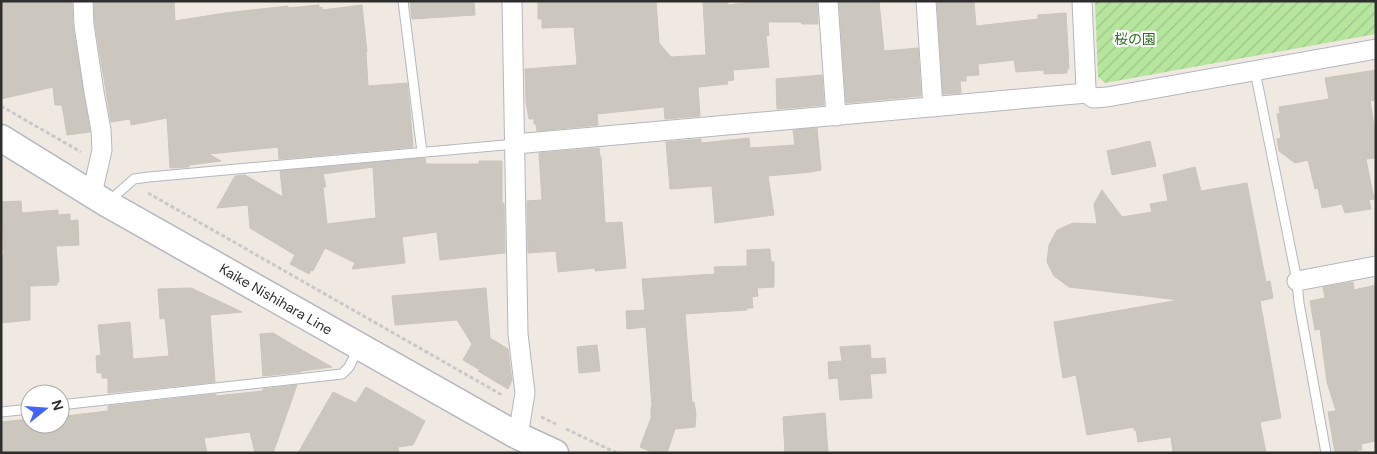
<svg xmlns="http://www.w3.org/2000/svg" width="1377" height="454" viewBox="0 0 1377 454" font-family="'DM Sans','Noto Sans JP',sans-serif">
<defs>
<pattern id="garden-furrows" width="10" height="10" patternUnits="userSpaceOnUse" patternTransform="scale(1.25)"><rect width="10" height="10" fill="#b6e59e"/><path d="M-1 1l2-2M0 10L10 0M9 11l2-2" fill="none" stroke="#9dc588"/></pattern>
</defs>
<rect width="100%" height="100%" fill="#efe9e1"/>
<path fill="url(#garden-furrows)" d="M 1095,1 L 1376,1 L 1376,34 L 1105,83 L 1098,77 Z"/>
<path fill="#cbc7bf" stroke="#cbc5ba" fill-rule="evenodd" d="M 1,1 L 72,1 L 73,27 L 90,132 L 67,135 L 62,105 L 55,105 L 53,87 L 1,99 Z
M 94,1 L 174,1 L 175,21 L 225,13 L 288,6 L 288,8 L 319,5 L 319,8 L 322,7 L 322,10 L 362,5 L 367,52 L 366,52 L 368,86 L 407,83 L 410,110 L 413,147 L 279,159 L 278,147 L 209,154 L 221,161 L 189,165 L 189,167 L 170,168 L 167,118 L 131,125 L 130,119 L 111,122 L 95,24 Z
M 410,1 L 474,1 L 475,15 L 412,19 Z
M 538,1 L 656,1 L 659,43 L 671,57 L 706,55 L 703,1 L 728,1 L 728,5 L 760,1 L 817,1 L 818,24 L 802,24 L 801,22 L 768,22 L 769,35 L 766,36 L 769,67 L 733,70 L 734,80 L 727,81 L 728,84 L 698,87 L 700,116 L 665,119 L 664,107 L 597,114 L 598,125 L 537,131 L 536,124 L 534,124 L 534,119 L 529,119 L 526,102 L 525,69 L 577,65 L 574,27 L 542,28 L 542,19 L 538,19 Z
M 839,1 L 879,1 L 884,51 L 918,48 L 921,96 L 846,103 Z
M 937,1 L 967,1 L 967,3 L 974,2 L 976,26 L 1038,19 L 1038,15 L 1066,13 L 1069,69 L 1067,69 L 1067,73 L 1044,74 L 1044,70 L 1016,72 L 1014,60 L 978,64 L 979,75 L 966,76 L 966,81 L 960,81 L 961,93 L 943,94 Z
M 1376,70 L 1376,100 L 1370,101 L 1376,136 L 1376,158 L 1366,159 L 1374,199 L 1369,200 L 1371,209 L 1345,213 L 1342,204 L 1322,208 L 1318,188 L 1315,189 L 1308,160 L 1295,163 L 1279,151 L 1277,139 L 1281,138 L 1277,114 L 1280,113 L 1279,107 L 1329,99 L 1325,78 Z
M 822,75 L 824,105 L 777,109 L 776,79 Z
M 817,128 L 821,170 L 811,172 L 768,176 L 774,215 L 715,223 L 712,186 L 670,189 L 666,142 L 701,139 L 701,143 L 749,138 L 750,148 L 795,145 L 793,130 Z
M 1150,141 L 1156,166 L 1112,175 L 1107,151 Z
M 599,148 L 600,157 L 601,157 L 605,223 L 622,222 L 626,268 L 595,271 L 595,268 L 558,272 L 556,251 L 528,253 L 527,201 L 542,200 L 539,153 Z
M 425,158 L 426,164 L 479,164 L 479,161 L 502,161 L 502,203 L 504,203 L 505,253 L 440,260 L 437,232 L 402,237 L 405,263 L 352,269 L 355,263 L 325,248 L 313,271 L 311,270 L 309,274 L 290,264 L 295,255 L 250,228 L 248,205 L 217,208 L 235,176 L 245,175 L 283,197 L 280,171 ZM 373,167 L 376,218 L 327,224 L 323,187 L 326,187 L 323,174 Z
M 1195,167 L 1201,191 L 1247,183 L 1266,282 L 1270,281 L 1273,298 L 1260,301 L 1281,418 L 1260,422 L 1266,453 L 1173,453 L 1171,437 L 1138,442 L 1136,430 L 1134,430 L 1134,427 L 1087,435 L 1076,375 L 1063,378 L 1054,322 L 1179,300 L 1069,287 L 1054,276 L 1047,262 L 1049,245 L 1057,230 L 1073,223 L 1097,224 L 1094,204 L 1102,190 L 1122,217 L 1152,212 L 1150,204 L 1168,201 L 1163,175 Z
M 21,201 L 22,213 L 58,210 L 58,215 L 70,214 L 70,221 L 78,220 L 79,245 L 56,246 L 59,282 L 57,282 L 57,285 L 30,286 L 30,320 L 1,323 L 1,255 L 4,255 L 1,202 Z
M 770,249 L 771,262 L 774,262 L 774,287 L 757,288 L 758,296 L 752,297 L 753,308 L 747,308 L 747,310 L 685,314 L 692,403 L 694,402 L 696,414 L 695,427 L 675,429 L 667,453 L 654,453 L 640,447 L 651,418 L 651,407 L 652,407 L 646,327 L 627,329 L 626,311 L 645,310 L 642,279 L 715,274 L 714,267 L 747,266 L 747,250 Z
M 1353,282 L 1354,290 L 1376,285 L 1376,441 L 1361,444 L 1362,450 L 1357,450 L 1358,453 L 1335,453 L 1328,412 L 1336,411 L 1327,382 L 1320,329 L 1315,330 L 1310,301 L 1325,298 L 1323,287 Z
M 191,288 L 242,312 L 210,315 L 215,382 L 108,393 L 108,378 L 102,378 L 102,373 L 97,373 L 96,356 L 101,355 L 98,325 L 130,322 L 133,359 L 169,356 L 165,318 L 160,319 L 158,289 Z
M 486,288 L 490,338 L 508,349 L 512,380 L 508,389 L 478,371 L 480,370 L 463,360 L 472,344 L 457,320 L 395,325 L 392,296 Z
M 273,333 L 300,349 L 332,367 L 302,371 L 301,372 L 263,376 L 260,334 Z
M 597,345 L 600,371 L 579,373 L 577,347 Z
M 870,345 L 871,359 L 885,358 L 886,373 L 870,374 L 872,398 L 840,400 L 838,378 L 829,379 L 828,362 L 842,361 L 840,347 Z
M 297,385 L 273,453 L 255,453 L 250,432 L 204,438 L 207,453 L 1,453 L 1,422 L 30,419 L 30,424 L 66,424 L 65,416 L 108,411 L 108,406 L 216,394 L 216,396 L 263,391 L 263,389 Z
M 366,387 L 425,421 L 413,445 L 398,447 L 399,453 L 298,453 L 333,392 L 356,403 Z
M 825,413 L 828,453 L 785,453 L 783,417 Z"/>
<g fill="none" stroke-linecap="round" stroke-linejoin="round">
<defs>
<path id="lane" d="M 403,1 L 422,152
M 1255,71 L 1297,281 L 1299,303 L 1326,453
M 108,202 L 134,179 L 149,177 L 515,144
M 60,405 L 342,374 L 349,367 L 358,349
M 1,412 L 30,409"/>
<path id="street" d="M 83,1 L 84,25 L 94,92 L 101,130 L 102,150 L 92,194
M 512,1 L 518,334 L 525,393 L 518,436
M 828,1 L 836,116
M 926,1 L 933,107
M 1082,1 L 1086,88 L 1087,93 L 1093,98 L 1107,97 L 1376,49
M 515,144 L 1087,93
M 1297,281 L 1376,266"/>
<path id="secondary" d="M 1,138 L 106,203 L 518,436 L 555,453"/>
</defs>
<use href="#lane" stroke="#b4b7c1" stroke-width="11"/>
<use href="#street" stroke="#b4b7c1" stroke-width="21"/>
<use href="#secondary" stroke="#b4b7c1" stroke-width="29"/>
<path stroke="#c9c9c9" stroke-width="3" stroke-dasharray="4 2.5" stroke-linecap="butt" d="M 1,106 L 81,152
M 148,193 L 502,395
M 541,417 L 556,424
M 566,429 L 617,453"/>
<use href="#lane" stroke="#fff" stroke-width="9"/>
<use href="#street" stroke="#fff" stroke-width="19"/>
<use href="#secondary" stroke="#fff" stroke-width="26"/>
</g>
<g text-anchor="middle" stroke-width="4.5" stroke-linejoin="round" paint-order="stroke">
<g font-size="14" fill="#2c6e1b" stroke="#fff">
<text x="1135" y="44">桜の園</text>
</g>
<g font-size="14" fill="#2e2e2e" stroke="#fff">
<text transform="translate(276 299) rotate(30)" y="5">Kaike Nishihara Line</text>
</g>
</g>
<rect width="1377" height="454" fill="none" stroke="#2e2e2e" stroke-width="5"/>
<g transform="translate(45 409) rotate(73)"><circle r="24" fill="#ffffff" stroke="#ababab"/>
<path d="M0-4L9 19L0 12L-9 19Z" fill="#4264fb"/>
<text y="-8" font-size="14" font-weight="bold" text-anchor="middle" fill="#2e2e2e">N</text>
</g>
</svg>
